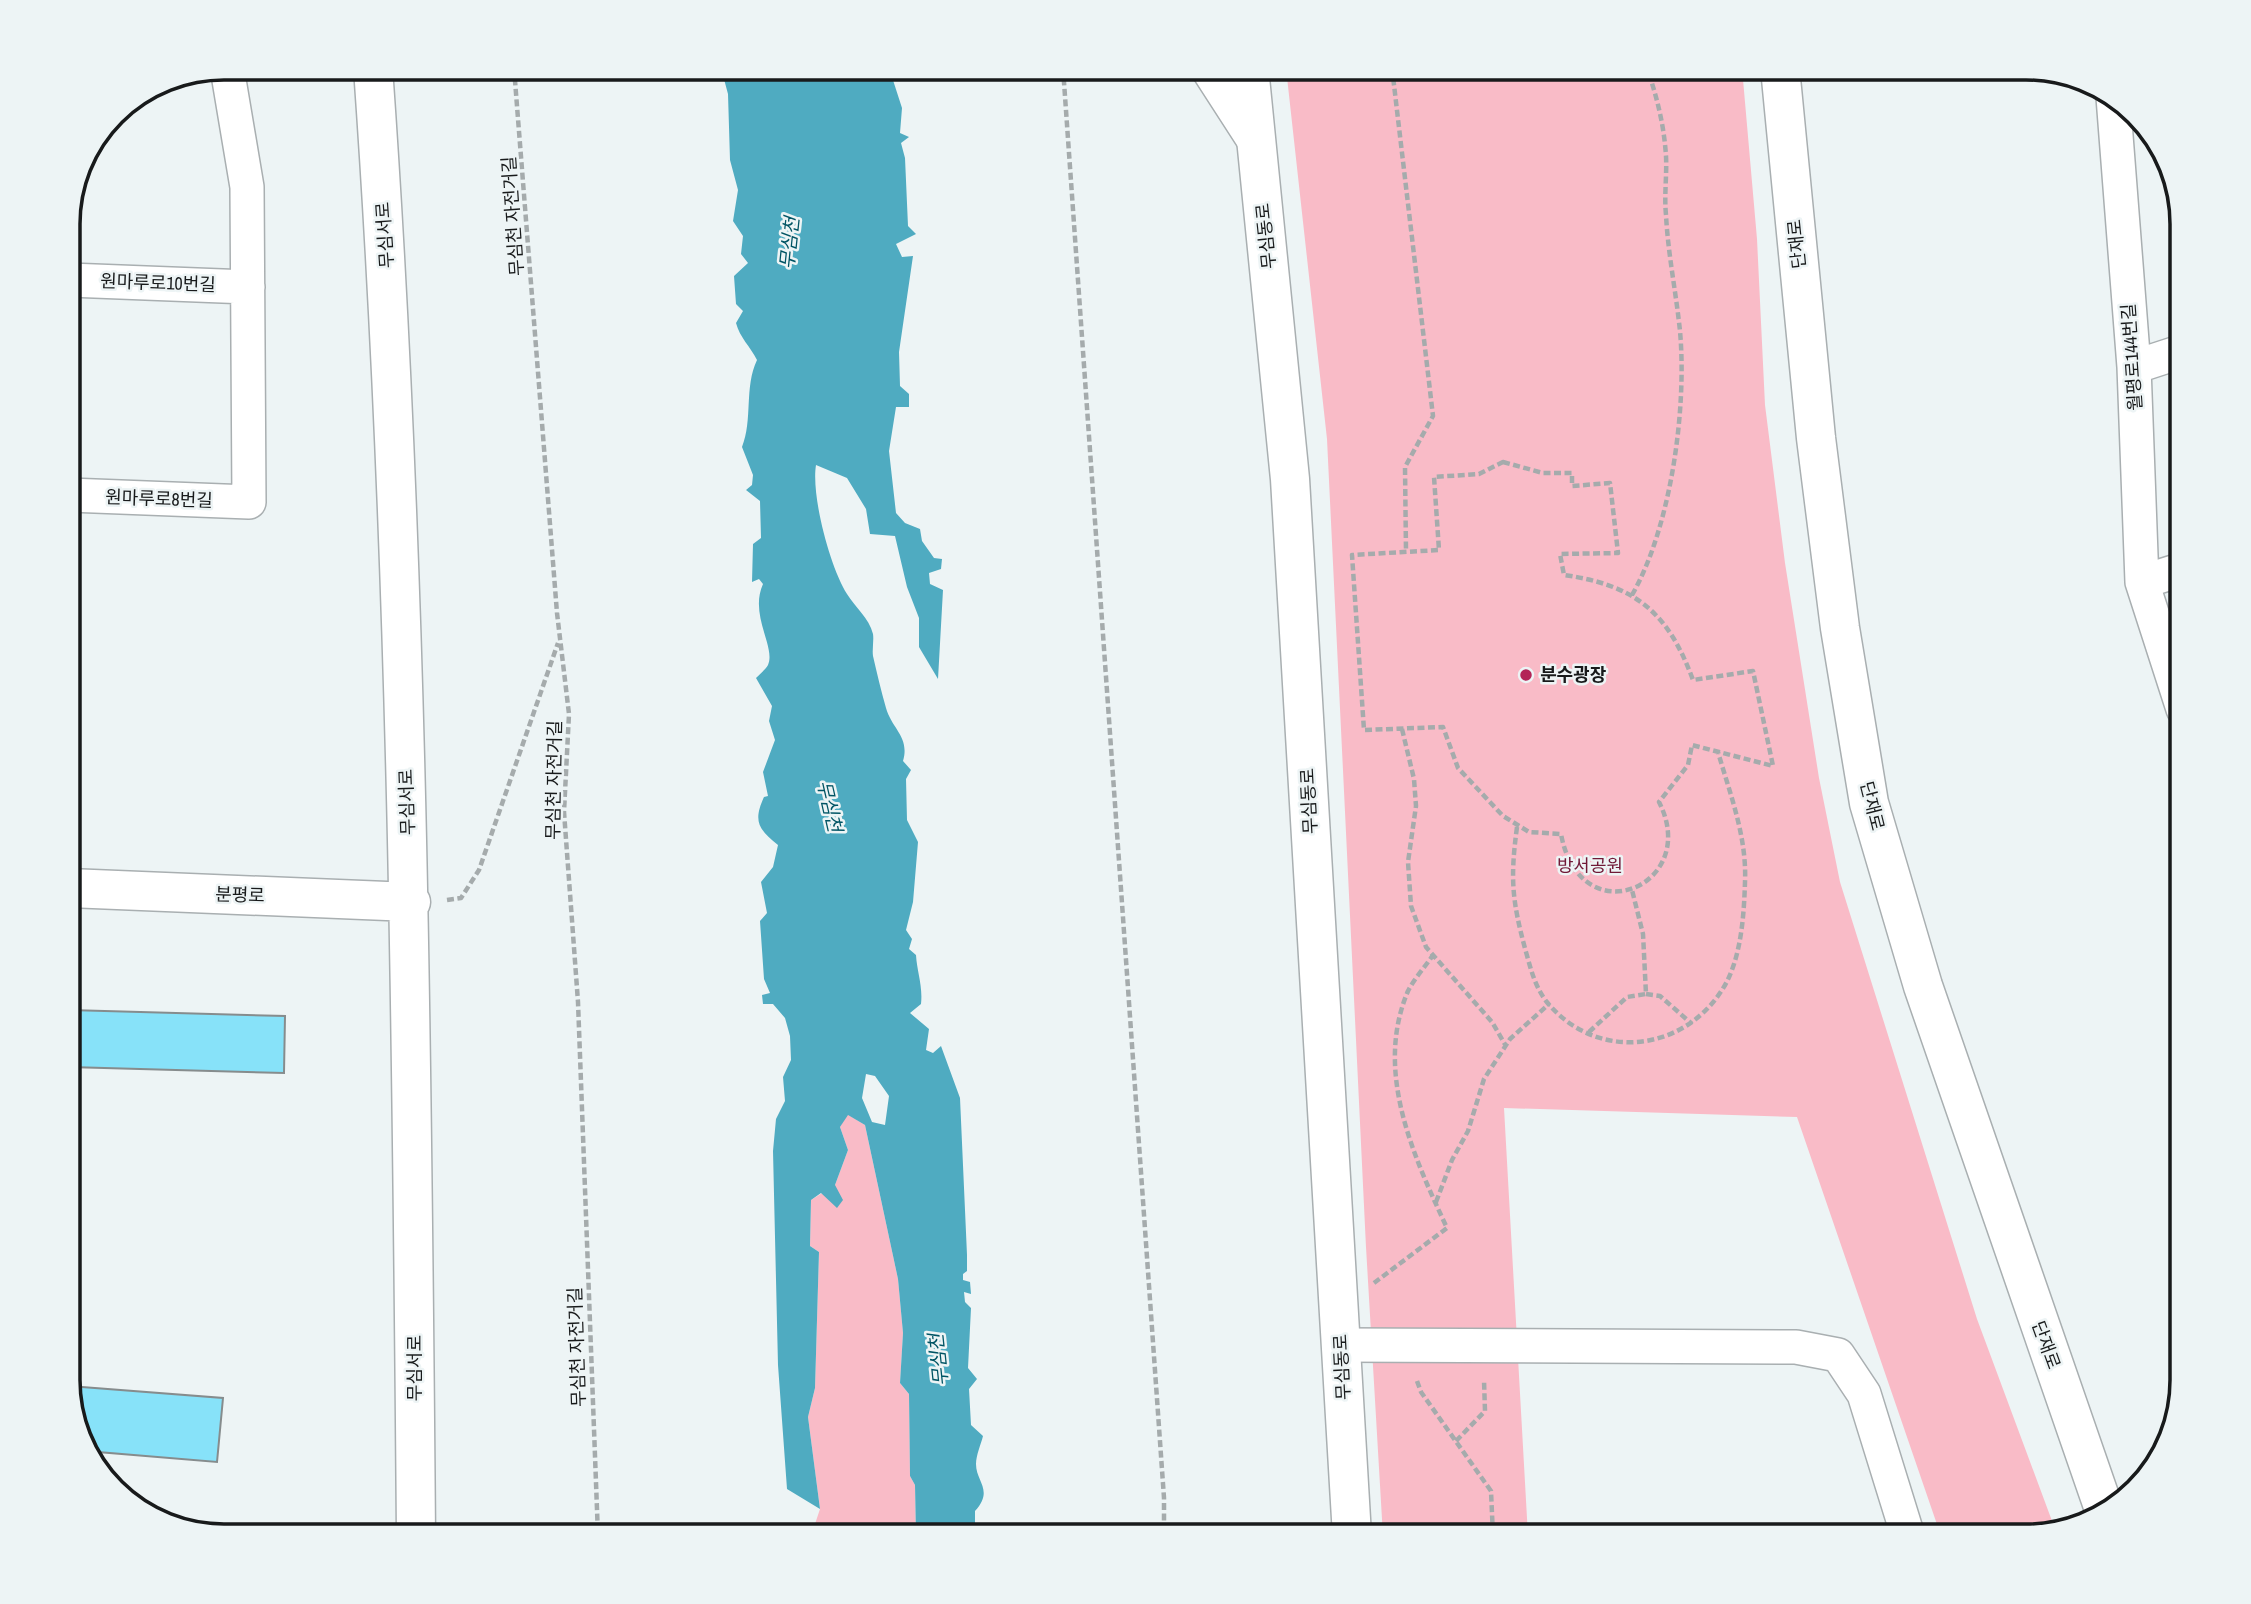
<svg xmlns="http://www.w3.org/2000/svg" width="2251" height="1604" viewBox="0 0 2251 1604" font-family="'Archivo Narrow','Noto Sans KR',sans-serif">
<rect width="100%" height="100%" fill="#edf4f5"/>
<path fill="#f9bbc7" d="M 1286,68 L 1742,68 L 1757,239 L 1765,405 L 1785,563 L 1819,778 L 1840,882 L 1977,1319 L 2055,1529 L 2026,1536 L 1941,1536 L 1797,1117 L 1504,1108 L 1528,1536 L 1383,1536 L 1366,1247 L 1327,439 Z
M 847,1114 L 865,1125 L 898,1279 L 903,1333 L 900,1383 L 909,1394 L 910,1476 L 915,1485 L 916,1536 L 811,1536 L 820,1509 L 808,1417 L 815,1388 L 819,1252 L 810,1246 L 811,1200 L 835,1185 L 848,1150 L 840,1127 Z"/>
<path fill="#4fabc1" fill-rule="evenodd" d="M 721,68 L 896,68 L 892,77 L 902,108 L 900,133 L 909,137 L 901,143 L 905,158 L 908,226 L 916,234 L 896,244 L 902,257 L 913,256 L 899,352 L 900,386 L 909,394 L 909,407 L 896,407 L 889,451 L 896,513 L 905,523 L 920,529 L 922,541 L 934,558 L 942,559 L 941,569 L 929,573 L 930,584 L 943,590 L 938,679 L 919,647 L 919,618 L 907,587 L 895,536 L 870,534 L 866,509 L 847,478 L 816,465 C 811,496 830,567 847,594 C 855,607 869,618 873,634 C 874,641 872,649 873,656 C 877,673 881,691 886,708 C 892,729 910,737 903,761 L 911,770 L 906,779 L 907,820 L 918,842 L 913,902 L 906,930 L 912,939 L 909,949 L 916,955 C 917,972 923,986 921,1004 L 910,1013 L 929,1029 L 926,1050 L 933,1053 L 941,1046 L 960,1098 L 967,1255 L 967,1271 L 963,1274 L 963,1280 L 970,1282 L 971,1294 L 964,1292 L 965,1302 L 971,1308 L 968,1368 L 977,1379 L 969,1389 L 971,1425 L 983,1436 C 981,1444 976,1455 976,1464 C 976,1482 994,1490 975,1511 L 975,1536 L 916,1536 L 915,1485 L 910,1476 L 909,1394 L 900,1383 L 903,1333 L 898,1279 L 865,1125 L 848,1115 L 840,1127 L 848,1150 L 835,1185 L 843,1200 L 837,1208 L 821,1193 L 811,1200 L 810,1246 L 819,1252 L 815,1388 L 808,1417 L 820,1509 L 787,1489 L 778,1365 L 773,1151 L 776,1119 L 785,1101 L 783,1077 L 791,1060 L 790,1036 L 785,1018 L 773,1004 L 763,1004 L 762,995 L 770,993 L 764,979 L 760,921 L 767,913 L 761,882 L 773,867 L 778,845 C 758,829 753,821 764,797 L 768,796 L 763,772 L 775,740 L 769,721 L 772,706 L 756,678 C 760,674 766,669 768,665 C 776,647 749,615 763,584 L 759,579 L 752,582 L 753,544 L 761,538 L 760,501 L 746,490 L 752,485 L 753,475 L 742,447 C 753,420 744,387 757,360 C 750,346 740,338 736,323 L 743,311 L 736,304 L 734,276 L 748,263 L 741,254 L 743,236 L 733,221 L 738,190 L 730,160 L 728,94 ZM 866,1074 L 875,1076 L 889,1096 L 885,1125 L 872,1122 L 862,1098 Z"/>
<path fill="#87e2f9" stroke="#868c8d" stroke-width="2" d="M 69,1010 L 285,1016 L 284,1073 L 69,1067 Z
M 69,1386 L 223,1398 L 217,1462 L 86,1451 Z"/>
<g fill="none" stroke-linecap="round" stroke-linejoin="round">
<defs>
<path id="minor" d="M 1207,68 L 1258,147
M 2113,97 L 2134,367 L 2142,582 L 2183,709
M 69,280 L 248,287
M 2134,367 L 2183,351
M 69,495 L 249,502 L 247,187 L 227,68
M 2142,582 L 2183,569
M 1341,1345 L 1796,1347 L 1838,1355 L 1864,1394 L 1908,1536"/>
<path id="tertiary" d="M 373,68 C 408,557 412,1046 416,1536
M 1249,68 L 1290,479 L 1352,1536
M 1780,68 L 1816,438 L 1840,628 L 1869,803 L 1923,986 L 2105,1512
M 69,888 L 411,902"/>
</defs>
<use href="#minor" stroke="#a9afb1" stroke-width="36"/>
<use href="#tertiary" stroke="#a9afb1" stroke-width="41"/>
<path stroke="#a5abac" stroke-width="4.5" stroke-dasharray="7 3.5" stroke-linecap="butt" d="M 514,68 L 557,613 L 569,714 L 564,812 L 578,1002 L 598,1536
M 1063,68 L 1164,1498 L 1164,1536
M 1392,68 L 1433,416 L 1405,467 L 1406,552
M 1503,462 L 1543,473 L 1572,473 L 1572,486 L 1610,483 L 1618,553 L 1560,554 L 1564,575 C 1635,585 1668,612 1693,680 L 1753,671 L 1773,766 L 1692,745 L 1688,765 L 1659,802 C 1702,886 1580,937 1561,834 L 1529,832 L 1503,816 L 1458,768 L 1443,727 L 1364,730 L 1352,555 L 1439,550 L 1434,477 L 1479,474 Z
M 1632,595 C 1671,527 1687,409 1680,331 C 1676,292 1668,254 1666,215 C 1664,195 1667,176 1666,156 C 1664,125 1657,97 1647,68
M 1402,729 L 1414,779 L 1416,806 L 1408,862 L 1411,906 L 1426,947 L 1492,1022 L 1506,1046
M 1517,827 C 1510,879 1512,901 1526,952 C 1531,970 1535,986 1546,1001 C 1594,1061 1681,1054 1722,990 C 1741,961 1744,916 1745,882 C 1747,837 1730,794 1718,752
M 447,900 L 461,898 L 479,870 L 558,643
M 1646,994 L 1660,996 L 1692,1024
M 1589,1032 L 1627,997 L 1646,994 L 1643,934 L 1632,890
M 1436,1202 L 1452,1160 L 1468,1131 L 1484,1079 L 1510,1039 L 1549,1004
M 1374,1283 L 1447,1228 C 1413,1155 1374,1071 1408,991 C 1414,979 1425,967 1433,955
M 1417,1381 L 1421,1392 L 1491,1491 L 1493,1536
M 1456,1441 L 1485,1411 L 1484,1380"/>
<use href="#minor" stroke="#fff" stroke-width="33"/>
<use href="#tertiary" stroke="#fff" stroke-width="38"/>
</g>
<circle fill="#b32457" stroke="#edf4f5" stroke-width="2.5" cx="1526" cy="675" r="7"/>
<g text-anchor="middle" stroke-width="5" stroke-linejoin="round" paint-order="stroke">
<g font-size="18" fill="#181a1b" stroke="#edf4f5">
<text transform="translate(513 216) rotate(-94)" y="6">무심천 자전거길</text>
<text transform="translate(385 235) rotate(-94)" y="6">무심서로</text>
<text transform="translate(1266 236) rotate(-96)" y="6">무심동로</text>
<text transform="translate(1797 244) rotate(-96)" y="6">단재로</text>
<text transform="translate(158 283) rotate(2)" y="6">원마루로10번길</text>
<text transform="translate(2132 357) rotate(-94)" y="6">월평로144번길</text>
<text transform="translate(159 499) rotate(2)" y="6">원마루로8번길</text>
<text transform="translate(554 780) rotate(-89)" y="6">무심천 자전거길</text>
<text transform="translate(1309 801) rotate(-93)" y="6">무심동로</text>
<text transform="translate(407 802) rotate(-92)" y="6">무심서로</text>
<text transform="translate(1872 806) rotate(76)" y="6">단재로</text>
<text transform="translate(240 895) rotate(2)" y="6">분평로</text>
<text transform="translate(2046 1345) rotate(70)" y="6">단재로</text>
<text transform="translate(577 1347) rotate(-92)" y="6">무심천 자전거길</text>
<text transform="translate(1342 1367) rotate(-93)" y="6">무심동로</text>
<text transform="translate(415 1368) rotate(-90)" y="6">무심서로</text>
</g>
<g font-size="18" font-weight="bold" fill="#181a1b" stroke="#edf4f5" text-anchor="start">
<text x="1540" y="681">분수광장</text>
</g>
<g font-size="18" fill="#711937" stroke="#edf4f5">
<text x="1590" y="872">방서공원</text>
</g>
<g font-size="19" font-style="italic" fill="#005464" stroke="#edf4f5">
<text transform="translate(789 243) rotate(-84)" y="7">무심천</text>
<text transform="translate(830 806) rotate(77)" y="7">무심천</text>
<text transform="translate(938 1360) rotate(-96)" y="7">무심천</text>
</g>
</g>
<path d="M0 0H2251V1604H0ZM224 80H2026A144 144 0 0 1 2170 224V1380A144 144 0 0 1 2026 1524H224A144 144 0 0 1 80 1380V224A144 144 0 0 1 224 80Z" fill="#edf4f5" fill-rule="evenodd"/>
<path fill="none" stroke="#181a1b" stroke-width="3.5" d="M224 80H2026A144 144 0 0 1 2170 224V1380A144 144 0 0 1 2026 1524H224A144 144 0 0 1 80 1380V224A144 144 0 0 1 224 80Z"/>
</svg>
